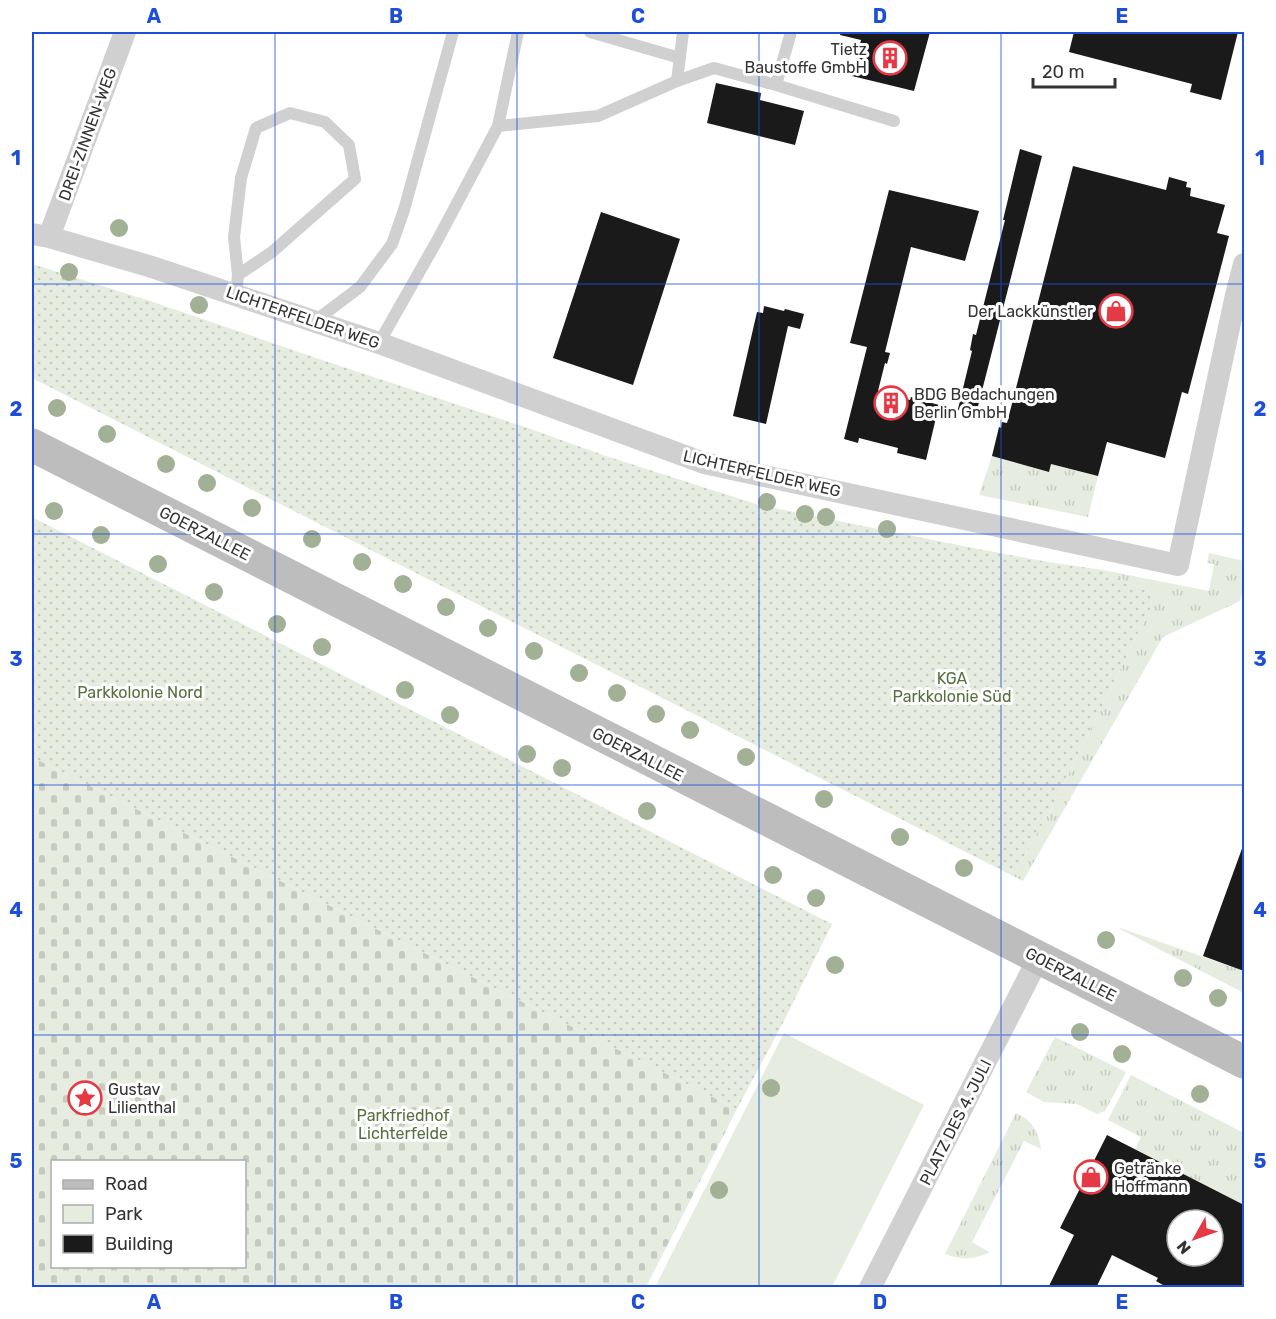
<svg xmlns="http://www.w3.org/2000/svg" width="1276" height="1319" viewBox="0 0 1276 1319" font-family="Rubik,sans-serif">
<defs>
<pattern id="grass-tufts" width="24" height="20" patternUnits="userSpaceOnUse" patternTransform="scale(1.5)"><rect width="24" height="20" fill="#e6ecdf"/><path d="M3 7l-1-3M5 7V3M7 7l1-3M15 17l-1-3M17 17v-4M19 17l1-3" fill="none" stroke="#c6cbc0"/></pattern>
<pattern id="cemetery-stones" width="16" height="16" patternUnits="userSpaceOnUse" patternTransform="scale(1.5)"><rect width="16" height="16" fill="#e6ecdf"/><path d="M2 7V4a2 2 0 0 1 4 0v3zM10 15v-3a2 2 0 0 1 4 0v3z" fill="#c6cbc0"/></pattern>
<pattern id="garden-dots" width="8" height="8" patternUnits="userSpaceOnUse" patternTransform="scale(1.5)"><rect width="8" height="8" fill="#e6ecdf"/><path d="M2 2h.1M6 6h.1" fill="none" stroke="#c6cbc0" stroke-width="1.8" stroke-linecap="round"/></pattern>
</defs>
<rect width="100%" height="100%" fill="#fff"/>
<path fill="url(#grass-tufts)" d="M 992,456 L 1049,472 L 1051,464 L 1098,476 L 1088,517 L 979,495 Z
M 1209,553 L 1244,561 L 1244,586 L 1240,601 L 1163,637 L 1023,881 L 1013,876 L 1053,805 L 1152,605 L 1150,593 L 1103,570 L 1209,591 L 1214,564 L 1207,563 Z
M 1120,928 L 1244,971 L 1244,993 L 1120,929 Z
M 1055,1037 L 1126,1072 L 1105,1111 L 1097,1114 L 1077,1104 L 1044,1102 L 1026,1092 Z
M 1131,1075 L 1244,1133 L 1244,1205 L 1135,1149 L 1141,1137 L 1108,1120 Z
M 1016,1113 C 1032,1120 1039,1132 1041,1149 L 1024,1141 L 972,1242 L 989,1252 L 989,1253 C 970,1260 963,1260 945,1254 Z"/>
<path fill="url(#cemetery-stones)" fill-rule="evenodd" d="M 32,757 L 737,1109 L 646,1287 L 32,1287 ZM 52,1162 L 244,1162 L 244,1266 L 52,1266 Z"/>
<path fill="#e6ecdf" d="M 784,1033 L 924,1105 L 832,1287 L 655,1287 Z"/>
<path fill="url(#garden-dots)" d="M 32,264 L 147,300 L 331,363 L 525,427 L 606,456 L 759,505 L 968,547 L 1048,562 L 1103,570 L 1150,593 L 1152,605 L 1053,805 L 1013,876 L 32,378 Z
M 32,517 L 832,924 L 784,1021 L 737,1109 L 32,757 Z"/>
<path fill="#1a1a1a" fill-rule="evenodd" d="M 841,32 L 930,32 L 914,91 L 852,76 L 861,40 L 840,35 Z
M 1074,32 L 1238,32 L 1221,100 L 1190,92 L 1192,84 L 1069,52 Z
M 716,83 L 761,93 L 760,100 L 804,111 L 795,145 L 707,123 Z
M 1020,149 L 1042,156 L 975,418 L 957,413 L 972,351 L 970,350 L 973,334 L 976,335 L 1005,220 L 1003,220 Z
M 1073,166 L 1166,190 L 1169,177 L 1187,182 L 1186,187 L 1191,188 L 1190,196 L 1225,205 L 1217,233 L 1229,236 L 1188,394 L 1182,392 L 1165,458 L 1107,442 L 1098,476 L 1051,464 L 1049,472 L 992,456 L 999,427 L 1001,428 L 1002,422 L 1007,423 Z
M 889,190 L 979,211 L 965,261 L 911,247 L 885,352 L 890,353 L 887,364 L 885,363 L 878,391 L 910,400 L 911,397 L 939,405 L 926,460 L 897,453 L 898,448 L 859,438 L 858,443 L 844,439 L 867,347 L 850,343 Z
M 601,212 L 680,239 L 633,385 L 553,358 Z
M 764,306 L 784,311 L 785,309 L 804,314 L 800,329 L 788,326 L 766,424 L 733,416 L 757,312 L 763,313 Z
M 1244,843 L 1244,971 L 1203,956 Z
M 1107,1135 L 1244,1205 L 1244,1288 L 1168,1288 L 1156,1281 L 1158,1278 L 1112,1255 L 1096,1288 L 1048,1288 L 1074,1235 L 1060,1228 ZM 1177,1220 L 1213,1220 L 1213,1256 L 1177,1256 Z"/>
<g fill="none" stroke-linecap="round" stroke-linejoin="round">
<path stroke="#d0d0d0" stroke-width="12" d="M 590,32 L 680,58
M 677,81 L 683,32
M 776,85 L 791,32
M 498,126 L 518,32
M 236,294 L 238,275 L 234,237 L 241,178 L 256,128 L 290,113 L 325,122 L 349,145 L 355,179 L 272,252 L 238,275
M 315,321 L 360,287 L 392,244 L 404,210 L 453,32
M 379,343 L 438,239 L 498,126 L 598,116 L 677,81 L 714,68 L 776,85 L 894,121"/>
<path stroke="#d0d0d0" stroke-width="22" d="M 32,234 L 49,237 L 152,267 L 379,343 L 704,463 L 1178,565 L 1236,295 L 1244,264
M 49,237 L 125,32
M 870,1288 L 1039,957"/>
<path stroke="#bdbdbd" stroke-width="33" d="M 32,445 L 1244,1062"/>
</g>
<g fill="#a2b095">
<circle cx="119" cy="228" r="9"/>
<circle cx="69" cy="272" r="9"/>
<circle cx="199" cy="305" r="9"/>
<circle cx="57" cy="408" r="9"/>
<circle cx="107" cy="434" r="9"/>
<circle cx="166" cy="464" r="9"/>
<circle cx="207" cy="483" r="9"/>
<circle cx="767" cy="502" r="9"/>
<circle cx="252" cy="508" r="9"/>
<circle cx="54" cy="511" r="9"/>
<circle cx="805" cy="514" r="9"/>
<circle cx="826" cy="517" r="9"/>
<circle cx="887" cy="529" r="9"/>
<circle cx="101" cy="535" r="9"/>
<circle cx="312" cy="539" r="9"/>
<circle cx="362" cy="562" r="9"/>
<circle cx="158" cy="564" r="9"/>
<circle cx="403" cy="584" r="9"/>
<circle cx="214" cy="592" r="9"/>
<circle cx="446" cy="607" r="9"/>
<circle cx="277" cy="624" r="9"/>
<circle cx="488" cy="628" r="9"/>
<circle cx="322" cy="647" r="9"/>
<circle cx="534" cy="651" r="9"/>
<circle cx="579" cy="673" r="9"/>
<circle cx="405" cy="690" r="9"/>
<circle cx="617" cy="693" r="9"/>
<circle cx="656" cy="714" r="9"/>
<circle cx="450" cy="715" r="9"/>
<circle cx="690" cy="730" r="9"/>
<circle cx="527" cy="754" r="9"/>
<circle cx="746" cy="757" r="9"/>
<circle cx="562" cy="768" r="9"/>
<circle cx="824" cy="799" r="9"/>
<circle cx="647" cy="811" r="9"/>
<circle cx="900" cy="837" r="9"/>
<circle cx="964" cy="868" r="9"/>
<circle cx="773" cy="875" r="9"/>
<circle cx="816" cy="898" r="9"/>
<circle cx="1106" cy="940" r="9"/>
<circle cx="835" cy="965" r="9"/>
<circle cx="1183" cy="978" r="9"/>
<circle cx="1218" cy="998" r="9"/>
<circle cx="1080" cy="1032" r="9"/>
<circle cx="1122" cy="1054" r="9"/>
<circle cx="771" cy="1088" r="9"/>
<circle cx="1200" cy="1094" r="9"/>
<circle cx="719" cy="1190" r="9"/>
</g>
<path fill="none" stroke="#1d4ed8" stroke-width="1.5" stroke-opacity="0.55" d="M 275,32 L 275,1288M 517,32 L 517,1288M 759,32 L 759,1288M 1001,32 L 1001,1288M 32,284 L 1244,284M 32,534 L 1244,534M 32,785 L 1244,785M 32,1035 L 1244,1035"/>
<defs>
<symbol id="building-ring" viewBox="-11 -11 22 22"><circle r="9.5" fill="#fff" stroke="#e63946" stroke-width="1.5"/><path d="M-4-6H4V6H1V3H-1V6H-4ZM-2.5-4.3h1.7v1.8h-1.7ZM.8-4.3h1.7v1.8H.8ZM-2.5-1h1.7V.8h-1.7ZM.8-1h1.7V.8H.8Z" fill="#e63946"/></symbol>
<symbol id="shop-ring" viewBox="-11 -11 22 22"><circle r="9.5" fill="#fff" stroke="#e63946" stroke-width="1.5"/><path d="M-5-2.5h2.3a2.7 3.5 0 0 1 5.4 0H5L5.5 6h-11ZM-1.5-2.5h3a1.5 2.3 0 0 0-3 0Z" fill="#e63946"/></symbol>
<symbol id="sight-ring" viewBox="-11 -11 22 22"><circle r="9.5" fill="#fff" stroke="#e63946" stroke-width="1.5"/><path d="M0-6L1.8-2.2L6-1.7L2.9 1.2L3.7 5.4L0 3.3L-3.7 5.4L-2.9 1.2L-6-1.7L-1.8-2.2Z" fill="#e63946"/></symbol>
</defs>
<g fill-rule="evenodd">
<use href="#building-ring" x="871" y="39" width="38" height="38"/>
<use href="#shop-ring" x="1097" y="292" width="38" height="38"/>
<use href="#building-ring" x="872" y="384" width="38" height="38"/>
<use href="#sight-ring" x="66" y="1079" width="38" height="38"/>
<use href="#shop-ring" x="1072" y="1158" width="38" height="38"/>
</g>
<g text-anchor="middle" stroke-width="6" stroke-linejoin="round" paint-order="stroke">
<g font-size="16" fill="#333" stroke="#fff" text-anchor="start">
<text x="867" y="55" text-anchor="end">Tietz<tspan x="867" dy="18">Baustoffe GmbH</tspan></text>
<text x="1093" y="317" text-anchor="end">Der Lackkünstler</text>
<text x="914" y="400">BDG Bedachungen<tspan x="914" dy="18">Berlin GmbH</tspan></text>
<text x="108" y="1095">Gustav<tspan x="108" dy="18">Lilienthal</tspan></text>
<text x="1114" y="1174">Getränke<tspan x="1114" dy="18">Hoffmann</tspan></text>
</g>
<g font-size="16" fill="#333" stroke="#fff">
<text transform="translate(87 134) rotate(-70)" y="6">DREI-ZINNEN-WEG</text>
<text transform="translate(303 317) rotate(19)" y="6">LICHTERFELDER WEG</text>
<text transform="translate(762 473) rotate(13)" y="6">LICHTERFELDER WEG</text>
<text transform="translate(205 533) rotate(27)" y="6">GOERZALLEE</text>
<text transform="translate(638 754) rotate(27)" y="6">GOERZALLEE</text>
<text transform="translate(1071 974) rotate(27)" y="6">GOERZALLEE</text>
<text transform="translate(955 1122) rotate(-63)" y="6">PLATZ DES 4. JULI</text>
</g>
<g font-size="16" fill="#56703f" stroke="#fff">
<text x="952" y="684">KGA<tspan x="952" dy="18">Parkkolonie Süd</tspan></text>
<text x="140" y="698">Parkkolonie Nord</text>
<text x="403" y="1121">Parkfriedhof<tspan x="403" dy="18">Lichterfelde</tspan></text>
</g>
</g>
<rect width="1276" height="1319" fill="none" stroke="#ffffff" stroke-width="66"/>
<rect x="51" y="1160" width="195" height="108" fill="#ffffff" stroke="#adadad" stroke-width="1.5"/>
<rect x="63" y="1180" width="30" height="9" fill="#bdbdbd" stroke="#adadad" stroke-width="1.5"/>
<text x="105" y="1190" font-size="18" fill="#333333">Road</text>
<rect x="63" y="1205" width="30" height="18" fill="#e6ecdf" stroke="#adadad" stroke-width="1.5"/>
<text x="105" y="1220" font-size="18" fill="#333333">Park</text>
<rect x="63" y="1235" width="30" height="18" fill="#1a1a1a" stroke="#adadad" stroke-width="1.5"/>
<text x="105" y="1250" font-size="18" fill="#333333">Building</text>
<g transform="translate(1195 1238) rotate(230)"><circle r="28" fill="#ffffff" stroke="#adadad" stroke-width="1.5"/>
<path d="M0-4.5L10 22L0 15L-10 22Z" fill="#e63946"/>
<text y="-9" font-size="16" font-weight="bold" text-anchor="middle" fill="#333333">N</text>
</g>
<path d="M1033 78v9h82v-9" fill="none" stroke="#333333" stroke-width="3"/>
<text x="1042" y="78" font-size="18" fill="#333333" stroke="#ffffff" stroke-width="4.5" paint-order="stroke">20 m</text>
<rect x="33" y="33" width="1210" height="1253" fill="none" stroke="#1d4ed8" stroke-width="2"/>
<g font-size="20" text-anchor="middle" font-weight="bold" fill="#1d4ed8">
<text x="154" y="23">A</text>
<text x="396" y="23">B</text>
<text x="638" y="23">C</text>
<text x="880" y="23">D</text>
<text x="1122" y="23">E</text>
<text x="16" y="165">1</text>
<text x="1260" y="165">1</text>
<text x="16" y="416">2</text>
<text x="1260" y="416">2</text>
<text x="16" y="666">3</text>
<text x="1260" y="666">3</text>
<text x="16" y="917">4</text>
<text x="1260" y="917">4</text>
<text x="16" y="1168">5</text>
<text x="1260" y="1168">5</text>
<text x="154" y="1309">A</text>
<text x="396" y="1309">B</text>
<text x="638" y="1309">C</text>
<text x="880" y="1309">D</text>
<text x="1122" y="1309">E</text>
</g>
</svg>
